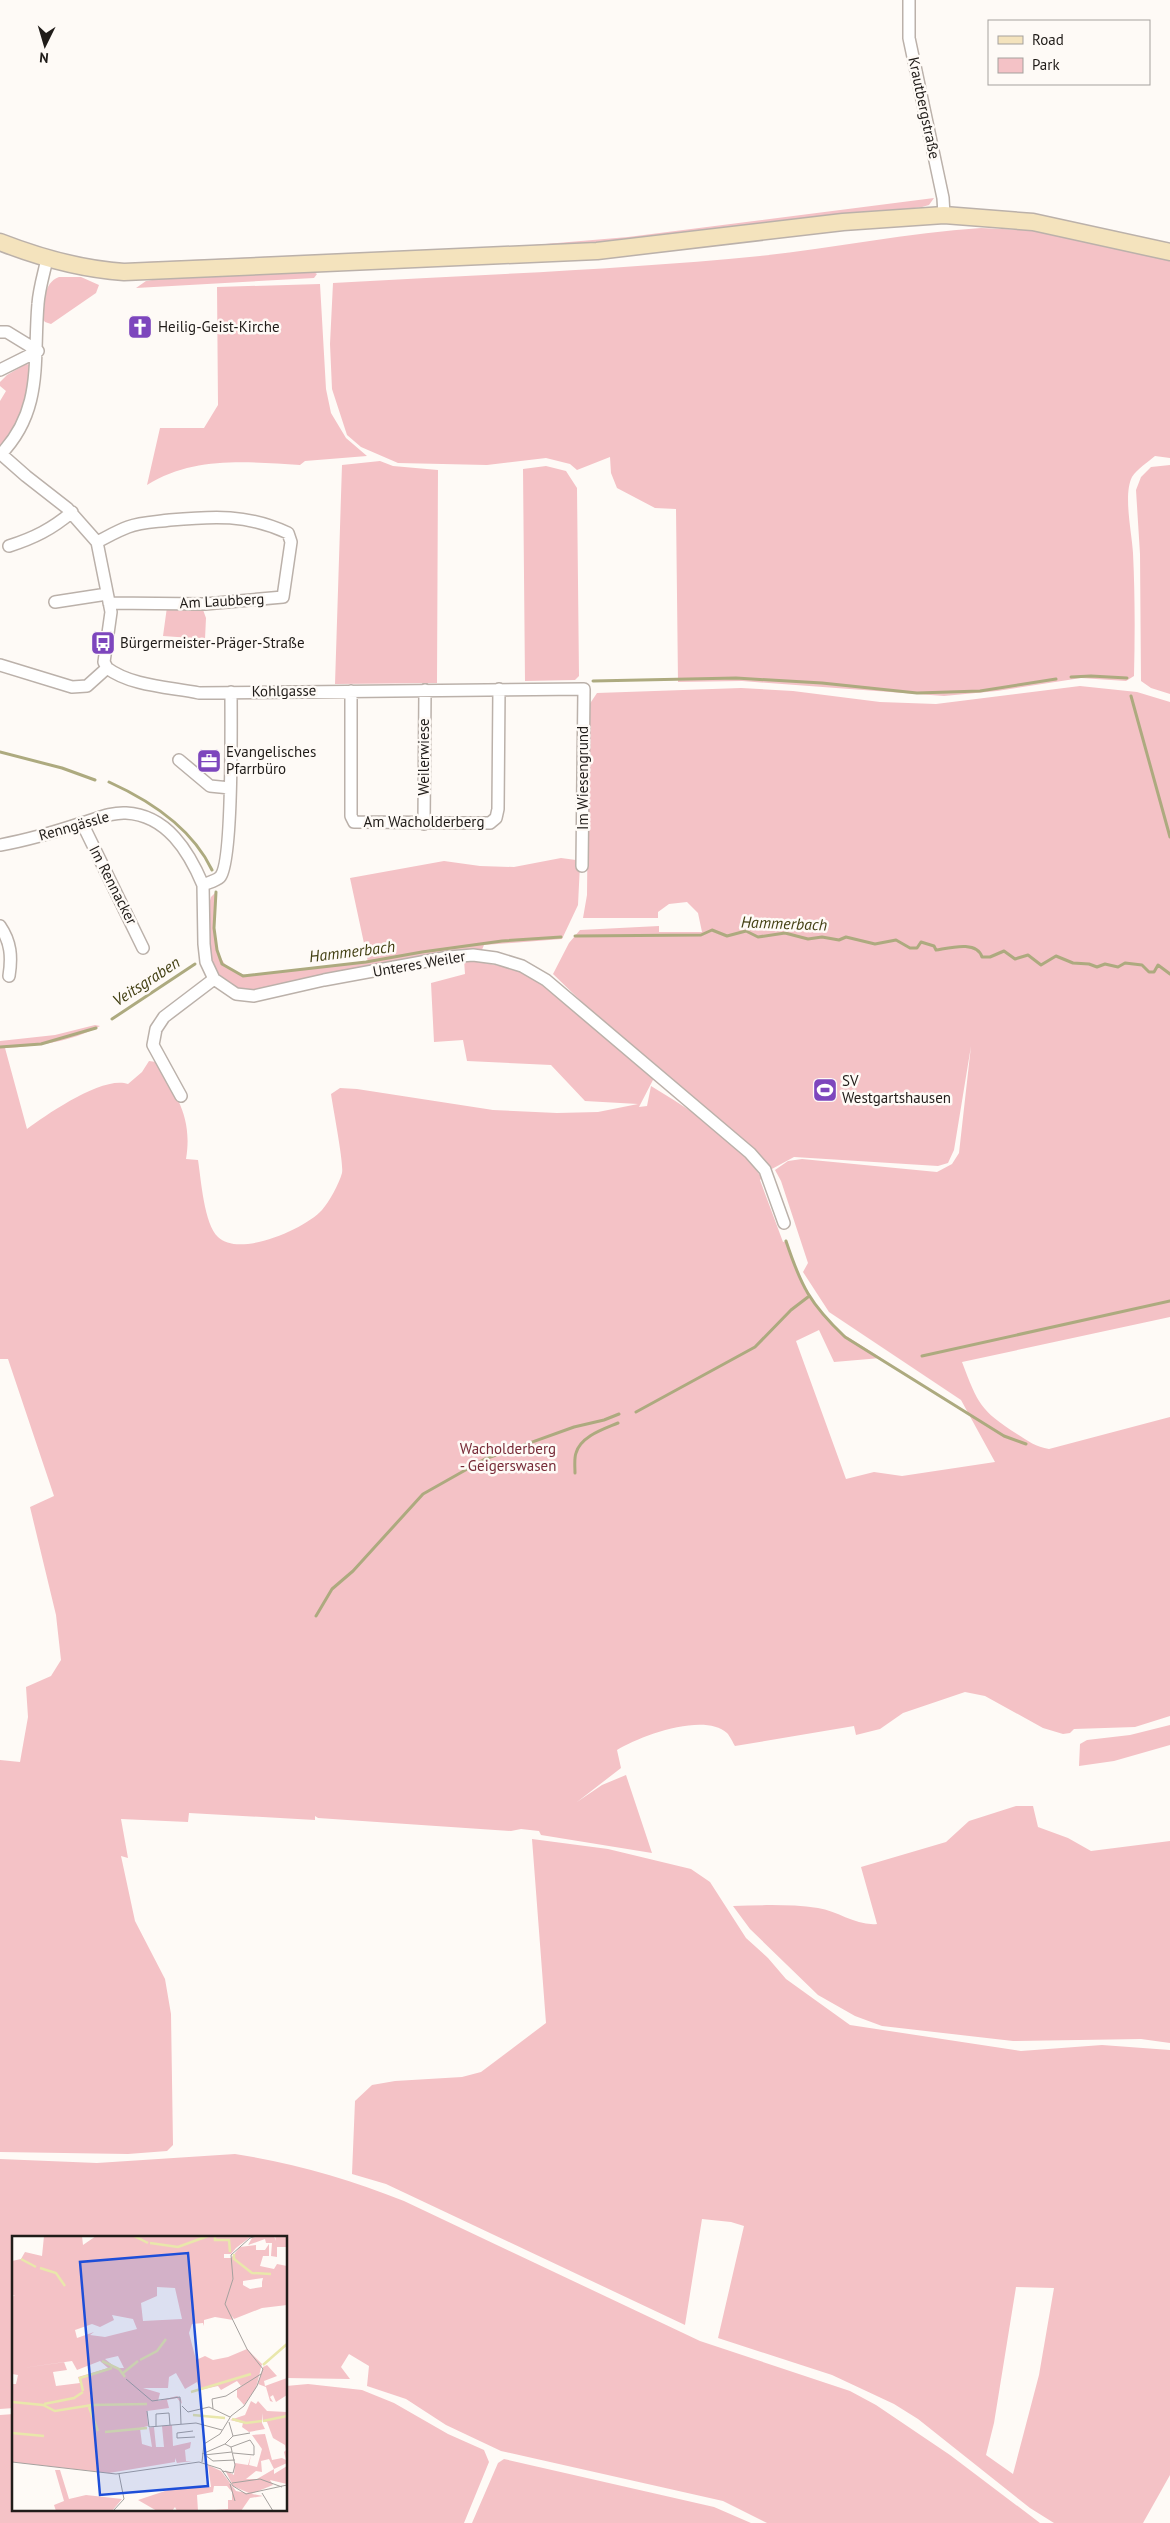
<svg xmlns="http://www.w3.org/2000/svg" width="1170" height="2523" viewBox="0 0 1170 2523" font-family="'PT Sans',sans-serif">
<rect width="100%" height="100%" fill="#fefaf6"/>
<path fill="#f4c2c6" fill-rule="evenodd" d="M 934,198 L 929,205 L 922,207 L 645,242 L 144,265 L 145,262 L 522,246 L 628,237 Z
M 981,228 L 1048,231 L 1170,261 L 1170,458 L 1155,456 C 1148,462 1137,469 1132,477 C 1123,495 1132,533 1133,553 C 1135,594 1135,635 1134,676 L 1126,681 L 1081,678 L 997,691 L 944,696 L 742,681 L 678,682 L 676,509 L 655,508 L 617,488 L 611,473 L 610,457 L 577,470 L 570,464 L 546,458 L 487,465 L 398,463 L 361,447 L 347,435 L 332,389 L 330,344 L 333,283 C 475,275 618,270 760,256 C 834,248 907,233 981,228 Z
M 312,271 L 317,274 L 314,278 L 136,288 L 146,281 L 164,278 Z
M 59,277 L 81,277 L 99,285 L 96,293 L 51,324 L 45,322 L 42,318 C 44,303 43,283 59,277 Z
M 320,284 L 326,389 L 331,413 L 346,438 L 367,456 L 305,461 L 300,465 C 247,462 194,456 147,485 L 160,428 L 204,428 L 218,405 L 217,287 Z
M 26,364 L 32,365 C 27,395 21,423 0,446 L 0,401 L 6,391 L 0,386 L 0,382 L 7,375 Z
M 380,461 L 393,466 L 438,470 L 437,683 L 335,684 L 342,465 Z
M 1170,465 L 1170,694 L 1151,688 L 1141,681 L 1140,554 L 1136,490 L 1141,477 L 1151,467 Z
M 546,466 L 566,471 L 577,488 L 579,676 L 575,680 L 525,681 L 523,469 Z
M 167,607 L 202,607 L 206,618 L 205,639 L 163,636 Z
M 1080,686 L 1137,692 L 1170,702 L 1170,1317 L 962,1362 C 978,1404 980,1410 1017,1434 C 1028,1441 1036,1447 1049,1449 L 1170,1417 L 1170,1716 L 1135,1727 L 1074,1729 L 1070,1733 L 1063,1734 L 1043,1728 L 985,1696 L 965,1692 L 903,1713 L 880,1729 L 856,1735 L 854,1726 L 735,1746 C 733,1743 730,1736 727,1733 C 704,1712 640,1736 617,1750 L 621,1768 L 577,1802 L 602,1785 L 626,1775 L 652,1853 L 541,1835 L 539,1831 L 521,1829 L 511,1831 L 318,1818 L 315,1816 L 315,1820 L 189,1813 L 188,1822 L 121,1819 L 128,1858 L 121,1856 L 135,1921 L 165,1979 L 171,2014 L 173,2145 L 167,2151 L 128,2154 L 0,2152 L 0,1760 L 20,1762 L 28,1717 L 26,1687 L 51,1676 L 61,1660 L 56,1615 L 30,1507 L 54,1496 L 8,1359 L 0,1359 L 0,1041 L 55,1035 L 95,1025 L 100,1026 C 71,1042 37,1046 5,1048 L 27,1129 C 47,1114 104,1075 128,1084 L 142,1072 L 149,1061 L 156,1062 C 176,1095 193,1117 186,1159 L 198,1160 C 201,1179 204,1224 218,1237 C 239,1258 305,1229 322,1210 C 329,1202 339,1184 342,1173 C 344,1164 333,1108 331,1094 L 340,1088 L 357,1089 L 493,1110 L 557,1113 L 598,1112 L 638,1104 L 585,1101 L 551,1065 L 467,1061 L 463,1040 L 434,1042 L 431,983 L 465,974 L 464,960 C 495,964 520,968 546,984 L 654,1078 L 639,1107 L 647,1106 L 651,1086 C 692,1111 735,1138 762,1178 L 760,1180 L 783,1242 L 786,1241 L 805,1291 L 822,1312 L 840,1332 L 881,1358 L 834,1362 L 819,1330 L 796,1341 L 846,1479 L 874,1472 L 902,1476 L 995,1462 L 961,1400 L 829,1312 L 803,1272 L 808,1263 L 781,1181 L 775,1170 L 788,1161 L 802,1159 L 937,1172 L 952,1164 L 959,1153 L 971,1046 L 954,1150 L 948,1163 L 938,1166 L 794,1157 L 770,1170 L 766,1161 L 760,1160 L 677,1083 L 670,1083 L 669,1076 L 584,1004 L 553,974 L 569,943 L 580,930 L 659,926 L 659,932 L 702,932 L 698,913 L 687,902 L 669,904 L 658,912 L 658,918 L 583,918 L 587,895 L 589,705 L 597,693 L 741,688 L 793,691 L 880,702 L 936,704 Z
M 561,858 L 576,860 L 580,864 L 578,905 L 562,939 L 484,945 L 481,952 L 252,994 C 198,980 209,950 209,904 L 211,897 L 215,893 C 215,911 212,947 224,963 C 229,970 240,973 248,976 L 368,962 L 350,878 L 444,861 L 480,866 L 514,867 Z
M 1170,1725 L 1170,1745 L 1114,1761 L 1079,1766 L 1080,1744 L 1087,1740 L 1130,1735 Z
M 1016,1806 L 1033,1806 L 1038,1827 L 1068,1838 L 1091,1851 L 1170,1841 L 1170,2043 L 1141,2039 L 1013,2041 L 882,2026 L 855,2016 L 818,1995 L 750,1929 L 733,1906 C 761,1905 790,1904 818,1908 C 838,1911 856,1926 877,1924 L 861,1867 L 946,1842 L 969,1821 Z
M 532,1839 L 608,1849 L 691,1869 L 710,1882 L 746,1938 L 768,1958 L 786,1979 L 850,2025 L 1021,2051 L 1102,2045 L 1170,2050 L 1170,2475 L 1143,2523 L 1054,2523 L 1030,2508 L 918,2419 L 894,2404 L 832,2375 L 718,2338 L 744,2226 L 731,2222 L 702,2219 L 685,2325 L 386,2184 L 352,2174 L 355,2101 L 372,2085 L 395,2081 L 462,2077 L 481,2072 L 546,2023 ZM 1016,2287 L 1054,2288 L 1039,2375 L 1013,2474 L 986,2455 L 994,2423 Z
M 235,2154 C 293,2163 349,2179 404,2201 L 700,2341 L 850,2391 L 876,2405 L 950,2455 L 1040,2523 L 767,2523 L 723,2501 L 501,2451 L 446,2425 L 406,2399 L 367,2386 L 369,2366 L 349,2354 L 341,2367 L 350,2379 L 286,2378 L 286,2237 L 14,2237 L 14,2408 L 0,2409 L 0,2159 L 97,2163 Z
M 308,2384 L 362,2390 L 394,2403 L 448,2434 L 484,2450 L 489,2462 L 464,2523 L 0,2523 L 0,2415 L 14,2414 L 14,2509 L 286,2509 L 286,2386 Z
M 504,2459 L 714,2507 L 751,2523 L 472,2523 L 498,2463 Z"/>
<g fill="none" stroke-linecap="round" stroke-linejoin="round">
<path stroke="#adaa7f" stroke-width="3" d="M 1071,677 L 1091,676 L 1127,678
M 593,681 L 736,678 L 822,683 L 917,693 L 980,691 L 1056,679
M 1131,696 L 1170,837
M 0,752 L 62,768 L 95,780
M 109,782 C 151,801 192,828 212,870
M 216,892 L 214,928 L 217,950 L 222,964 L 243,976 L 366,962 L 422,952 L 502,941 L 561,937
M 575,936 L 701,935 L 712,930 L 727,936 L 746,931 L 758,937 L 785,933 L 808,939 L 822,937 L 839,940 L 846,937 L 875,944 L 896,940 L 910,948 L 917,948 L 921,942 L 934,946 L 936,950 C 949,948 977,940 982,957 L 990,957 L 1004,951 L 1015,959 L 1028,955 L 1041,965 L 1056,956 L 1073,963 L 1089,964 L 1097,967 L 1105,964 L 1118,967 L 1125,963 L 1142,965 L 1149,972 L 1154,972 L 1158,965 L 1170,974
M 112,1019 L 195,964
M 0,1047 L 41,1044 L 96,1028
M 786,1241 C 801,1286 810,1304 845,1337 L 1004,1436 L 1026,1444
M 922,1356 L 1170,1301
M 636,1412 L 755,1347 L 791,1310 L 808,1297
M 575,1473 C 575,1467 574,1458 576,1453 C 581,1436 604,1429 618,1423
M 316,1616 L 332,1589 L 353,1571 L 423,1494 L 485,1459 L 574,1427 L 604,1420 L 619,1414"/>
<defs>
<path id="street" d="M 909,0 L 909,38 L 943,198 L 944,215
M 0,332 L 7,332 L 38,351
M 0,370 L 38,351
M 1,454 L 26,476 L 67,508 L 97,542 L 111,612 L 104,662 L 107,668
M 0,455 C 44,410 33,360 38,304 C 39,289 44,273 47,259
M 97,542 C 107,537 117,531 128,527 C 141,522 156,522 170,520 C 214,516 247,514 288,533 L 291,542 L 283,597 L 205,604 L 109,603
M 9,546 C 34,538 52,529 72,512
M 55,602 L 107,594
M 0,665 L 72,687 L 87,686 L 107,668 C 131,686 169,687 199,693 L 584,689 L 582,866
M 351,691 L 351,816 L 354,822 L 490,823 L 496,818 L 498,809 L 499,689
M 231,692 C 231,719 233,863 220,877 C 216,881 207,883 203,885 L 204,944 L 206,962 L 214,979 L 236,994 L 254,996 L 324,980 L 449,957 L 473,955 L 496,958 L 522,966 L 546,980 L 750,1153 L 765,1170 L 784,1223
M 179,760 L 210,786 L 230,788
M 82,823 L 143,948
M 424,824 L 425,690
M 0,845 C 28,840 55,832 82,823 C 96,819 111,812 126,813 C 167,815 189,852 203,885
M 0,926 C 11,942 12,957 9,976
M 181,1096 L 153,1045 L 156,1029 L 164,1017 L 214,979"/>
<path id="secondary" d="M 0,242 C 41,258 80,269 124,272 L 597,251 L 843,222 L 944,215 L 1033,222 L 1170,252"/>
</defs>
<use href="#street" stroke="#bbb1aa" stroke-width="14"/>
<use href="#secondary" stroke="#bbb1aa" stroke-width="19"/>
<use href="#street" stroke="#fff" stroke-width="11"/>
<use href="#secondary" stroke="#f4e3bd" stroke-width="16"/>
</g>
<defs>
<symbol id="church-square" viewBox="-11 -11 22 22"><rect x="-9" y="-9" width="18" height="18" rx="4" fill="#7d46bd" stroke="#fefaf6"/><path d="M-1.2-6h2.4v3.5h3.3v2.4h-3.3V6h-2.4V-.1h-3.3v-2.4h3.3Z" fill="#fff"/></symbol>
<symbol id="bus-square" viewBox="-11 -11 22 22"><rect x="-9" y="-9" width="18" height="18" rx="4" fill="#7d46bd" stroke="#fefaf6"/><path d="M-5-6H5V4H4V6H2V4H-2V6H-4V4H-5ZM-3.5-4V0h7V-4ZM-3.5 1.2v1.5H-2V1.2ZM2 1.2v1.5H3.5V1.2Z" fill="#fff"/></symbol>
<symbol id="office-square" viewBox="-11 -11 22 22"><rect x="-9" y="-9" width="18" height="18" rx="4" fill="#7d46bd" stroke="#fefaf6"/><path d="M-6-3h4V-5.5h4V-3h4V5H-6ZM-1-4.5V-3h2v-1.5ZM-6 0V1H6V0Z" fill="#fff"/></symbol>
<symbol id="stadium-square" viewBox="-11 -11 22 22"><rect x="-9" y="-9" width="18" height="18" rx="4" fill="#7d46bd" stroke="#fefaf6"/><path d="M0-5a6.5 5 0 1 0 0 10a6.5 5 0 1 0 0-10ZM-3.5-1.8h7v3.6h-7Z" fill="#fff"/></symbol>
</defs>
<g fill-rule="evenodd">
<use href="#church-square" x="126" y="313" width="28" height="28"/>
<use href="#bus-square" x="89" y="629" width="28" height="28"/>
<use href="#office-square" x="195" y="747" width="28" height="28"/>
<use href="#stadium-square" x="811" y="1076" width="28" height="28"/>
</g>
<g text-anchor="middle" stroke-width="5" stroke-linejoin="round" paint-order="stroke">
<g font-size="15" fill="#201c19" stroke="#fefaf6">
<text transform="translate(924 108) rotate(78)" y="5">Krautbergstraße</text>
<text transform="translate(222 601) rotate(-3)" y="5">Am Laubberg</text>
<text transform="translate(284 691) rotate(-1)" y="5">Kohlgasse</text>
<text transform="translate(424 757) rotate(-90)" y="5">Weilerwiese</text>
<text transform="translate(583 778) rotate(-90)" y="5">Im Wiesengrund</text>
<text x="424" y="827">Am Wacholderberg</text>
<text transform="translate(74 826) rotate(-16)" y="5">Renngässle</text>
<text transform="translate(113 885) rotate(63)" y="5">Im Rennacker</text>
<text transform="translate(419 964) rotate(-10)" y="5">Unteres Weiler</text>
</g>
<g font-size="15" fill="#201c19" stroke="#fefaf6" text-anchor="start">
<text x="158" y="332">Heilig-Geist-Kirche</text>
<text x="120" y="648">Bürgermeister-Präger-Straße</text>
<text x="226" y="757">Evangelisches<tspan x="226" dy="17">Pfarrbüro</tspan></text>
<text x="842" y="1086">SV<tspan x="842" dy="17">Westgartshausen</tspan></text>
</g>
<g font-size="15" fill="#772b38" stroke="#fefaf6">
<text x="508" y="1454">Wacholderberg<tspan x="508" dy="17">- Geigerswasen</tspan></text>
</g>
<g font-size="16" font-style="italic" fill="#423f12" stroke="#fefaf6">
<text transform="translate(784 923) rotate(2)" y="6">Hammerbach</text>
<text transform="translate(352 951) rotate(-7)" y="6">Hammerbach</text>
<text transform="translate(146 981) rotate(-33)" y="6">Veitsgraben</text>
</g>
</g>
<g transform="translate(12 2236)">
<rect width="275" height="275" fill="#fefaf6"/>
<path d="M 32,0 L 70,0 L 71,9 L 84,0 L 122,0 L 137,7 L 124,0 L 243,0 L 237,2 L 224,12 L 219,18 L 212,18 L 212,22 L 219,22 L 228,11 L 244,9 L 244,14 L 253,14 L 257,8 L 257,20 L 251,20 L 248,30 L 262,33 L 265,28 L 275,30 L 275,69 L 250,72 L 222,83 L 220,80 L 221,84 L 203,81 L 192,84 L 192,90 L 191,87 L 180,88 L 177,97 L 184,124 L 193,120 L 201,124 L 216,121 L 235,113 L 250,128 L 244,152 L 232,169 L 225,161 L 225,153 L 233,148 L 229,150 L 225,145 L 209,154 L 206,150 L 179,156 L 187,153 L 185,146 L 173,153 L 164,137 L 157,141 L 156,152 L 131,152 L 148,157 L 146,165 L 165,160 L 169,163 L 170,168 L 165,162 L 155,164 L 157,172 L 135,175 L 136,190 L 128,192 L 130,208 L 140,211 L 137,192 L 142,191 L 144,211 L 152,211 L 150,190 L 160,189 L 161,210 L 179,206 L 178,212 L 173,214 L 174,225 L 180,225 L 165,227 L 163,222 L 163,226 L 97,237 L 0,226 L 0,148 L 4,148 L 6,139 L 0,138 L 0,61 L 3,59 L 0,60 L 0,25 L 9,23 L 13,16 L 30,20 ZM 251,42 L 250,46 L 236,48 L 250,46 L 250,51 L 238,53 L 231,49 L 231,45 ZM 145,51 L 163,52 L 170,83 L 131,85 L 129,67 L 145,60 ZM 100,79 L 121,83 L 125,93 L 93,101 L 78,99 L 82,96 L 65,102 L 63,94 L 80,88 L 88,91 L 102,84 ZM 106,120 L 112,132 L 104,132 L 108,135 L 93,123 ZM 60,125 L 65,134 L 88,125 L 96,132 L 66,141 L 68,147 L 44,150 L 41,136 L 55,134 L 52,126 L 4,133 ZM 247,0 L 262,0 L 264,5 L 263,0 L 275,0 L 275,11 L 265,11 L 265,21 L 259,20 L 260,7 L 254,7 L 253,3 L 236,9 L 240,2 ZM 255,129 L 265,140 L 252,145 L 253,150 L 275,142 L 275,159 L 264,166 L 261,159 L 258,161 L 261,166 L 258,165 L 254,151 L 246,148 L 251,131 ZM 239,165 L 244,168 L 246,165 L 255,175 L 275,176 L 275,227 L 262,233 L 257,223 L 249,225 L 250,236 L 244,235 L 234,243 L 245,243 L 262,233 L 262,238 L 275,230 L 275,248 L 258,244 L 261,249 L 239,258 L 221,250 L 213,234 L 222,239 L 223,227 L 236,229 L 239,219 L 237,229 L 245,231 L 250,213 L 240,199 L 253,198 L 260,224 L 270,222 L 274,224 L 272,216 L 274,214 L 273,209 L 261,202 L 255,186 L 251,186 L 250,177 L 250,187 L 253,193 L 237,196 L 230,191 L 231,187 L 218,184 L 233,179 ZM 196,229 L 209,235 L 224,255 L 251,260 L 238,262 L 229,275 L 190,275 L 216,273 L 216,264 L 220,264 L 220,256 L 215,250 L 202,250 L 201,256 L 185,259 L 186,275 L 165,275 L 163,271 L 160,275 L 145,275 L 126,264 L 159,253 L 199,251 ZM 43,234 L 48,234 L 57,263 L 74,259 L 110,263 L 100,275 L 44,275 L 42,269 L 52,265 Z" fill="#f4c2c6" fill-rule="evenodd"/>
<path fill="none" stroke="#e9e7ab" stroke-width="2.5" d="M 122,0 L 136,7M 203,0 L 203,4 L 217,4 L 218,16M 138,7 L 166,11 L 196,0M 222,18 L 222,23 L 240,37 L 259,38M 9,23 L 24,31M 28,32 L 44,37 L 53,50M 128,124 L 145,115 L 154,103M 90,125 L 107,133 L 113,141M 251,129 L 275,108M 111,137 L 126,125M 71,155 L 68,142 L 100,132M 179,156 L 239,138M 0,166 L 31,169 L 43,175 L 80,169 L 135,168M 32,168 L 62,162 L 71,156M 77,171 L 86,195M 181,179 L 213,182M 220,183 L 234,187 L 250,185M 251,185 L 275,180M 93,196 L 135,192M 0,197 L 32,200"/>
<path fill="none" stroke="#a5a19e" stroke-width="1" d="M 114,143 L 140,165 L 168,161 L 169,188M 170,170 L 176,176 L 197,171 L 218,181M 201,173 L 200,163 L 214,160 L 249,138M 135,175 L 137,191 L 184,187 L 210,194M 217,186 L 221,200 L 238,197M 144,190 L 144,178 L 157,177 L 158,189M 181,195 L 165,197 L 165,202 L 183,201M 219,211 L 238,204 L 242,210 L 242,219 L 221,217M 190,218 L 213,208 L 221,200M 192,219 L 220,216M 193,219 L 201,225 L 223,224M 0,226 L 104,238 L 187,226 L 209,233 L 221,250 L 234,258 L 275,249M 190,226 L 192,208 L 208,198 L 219,180 L 232,170 L 245,150 L 251,133 L 235,113 L 213,68 L 221,43 L 219,19 L 238,2 L 245,0M 210,235 L 221,237 L 223,229 L 219,211 L 213,208M 220,247 L 248,243 L 270,251M 218,248 L 223,265M 250,257 L 261,275M 101,275 L 112,263 L 107,238"/>
<path fill="#1d4ed8" fill-opacity="0.15" stroke="#1d4ed8" stroke-width="2.5" d="M 176,17 L 196,250 L 88,259 L 68,26 Z"/>
<rect width="275" height="275" fill="none" stroke="#201c19" stroke-width="2.5"/>
</g>
<rect x="988" y="20" width="162" height="65" fill="#fefaf6" stroke="#a5a19e"/>
<rect x="998" y="36" width="25" height="8" fill="#f4e3bd" stroke="#a5a19e"/>
<text x="1032" y="45" font-size="15" fill="#201c19">Road</text>
<rect x="998" y="58" width="25" height="15" fill="#f4c2c6" stroke="#a5a19e"/>
<text x="1032" y="70" font-size="15" fill="#201c19">Park</text>
<g transform="translate(45 45) rotate(185)" stroke="#fefaf6" stroke-width="4" paint-order="stroke">
<path d="M0-4L9 19L0 12L-9 19Z" fill="#201c19"/>
<text y="-8" font-size="14" font-weight="bold" text-anchor="middle" fill="#201c19">N</text>
</g>
</svg>
